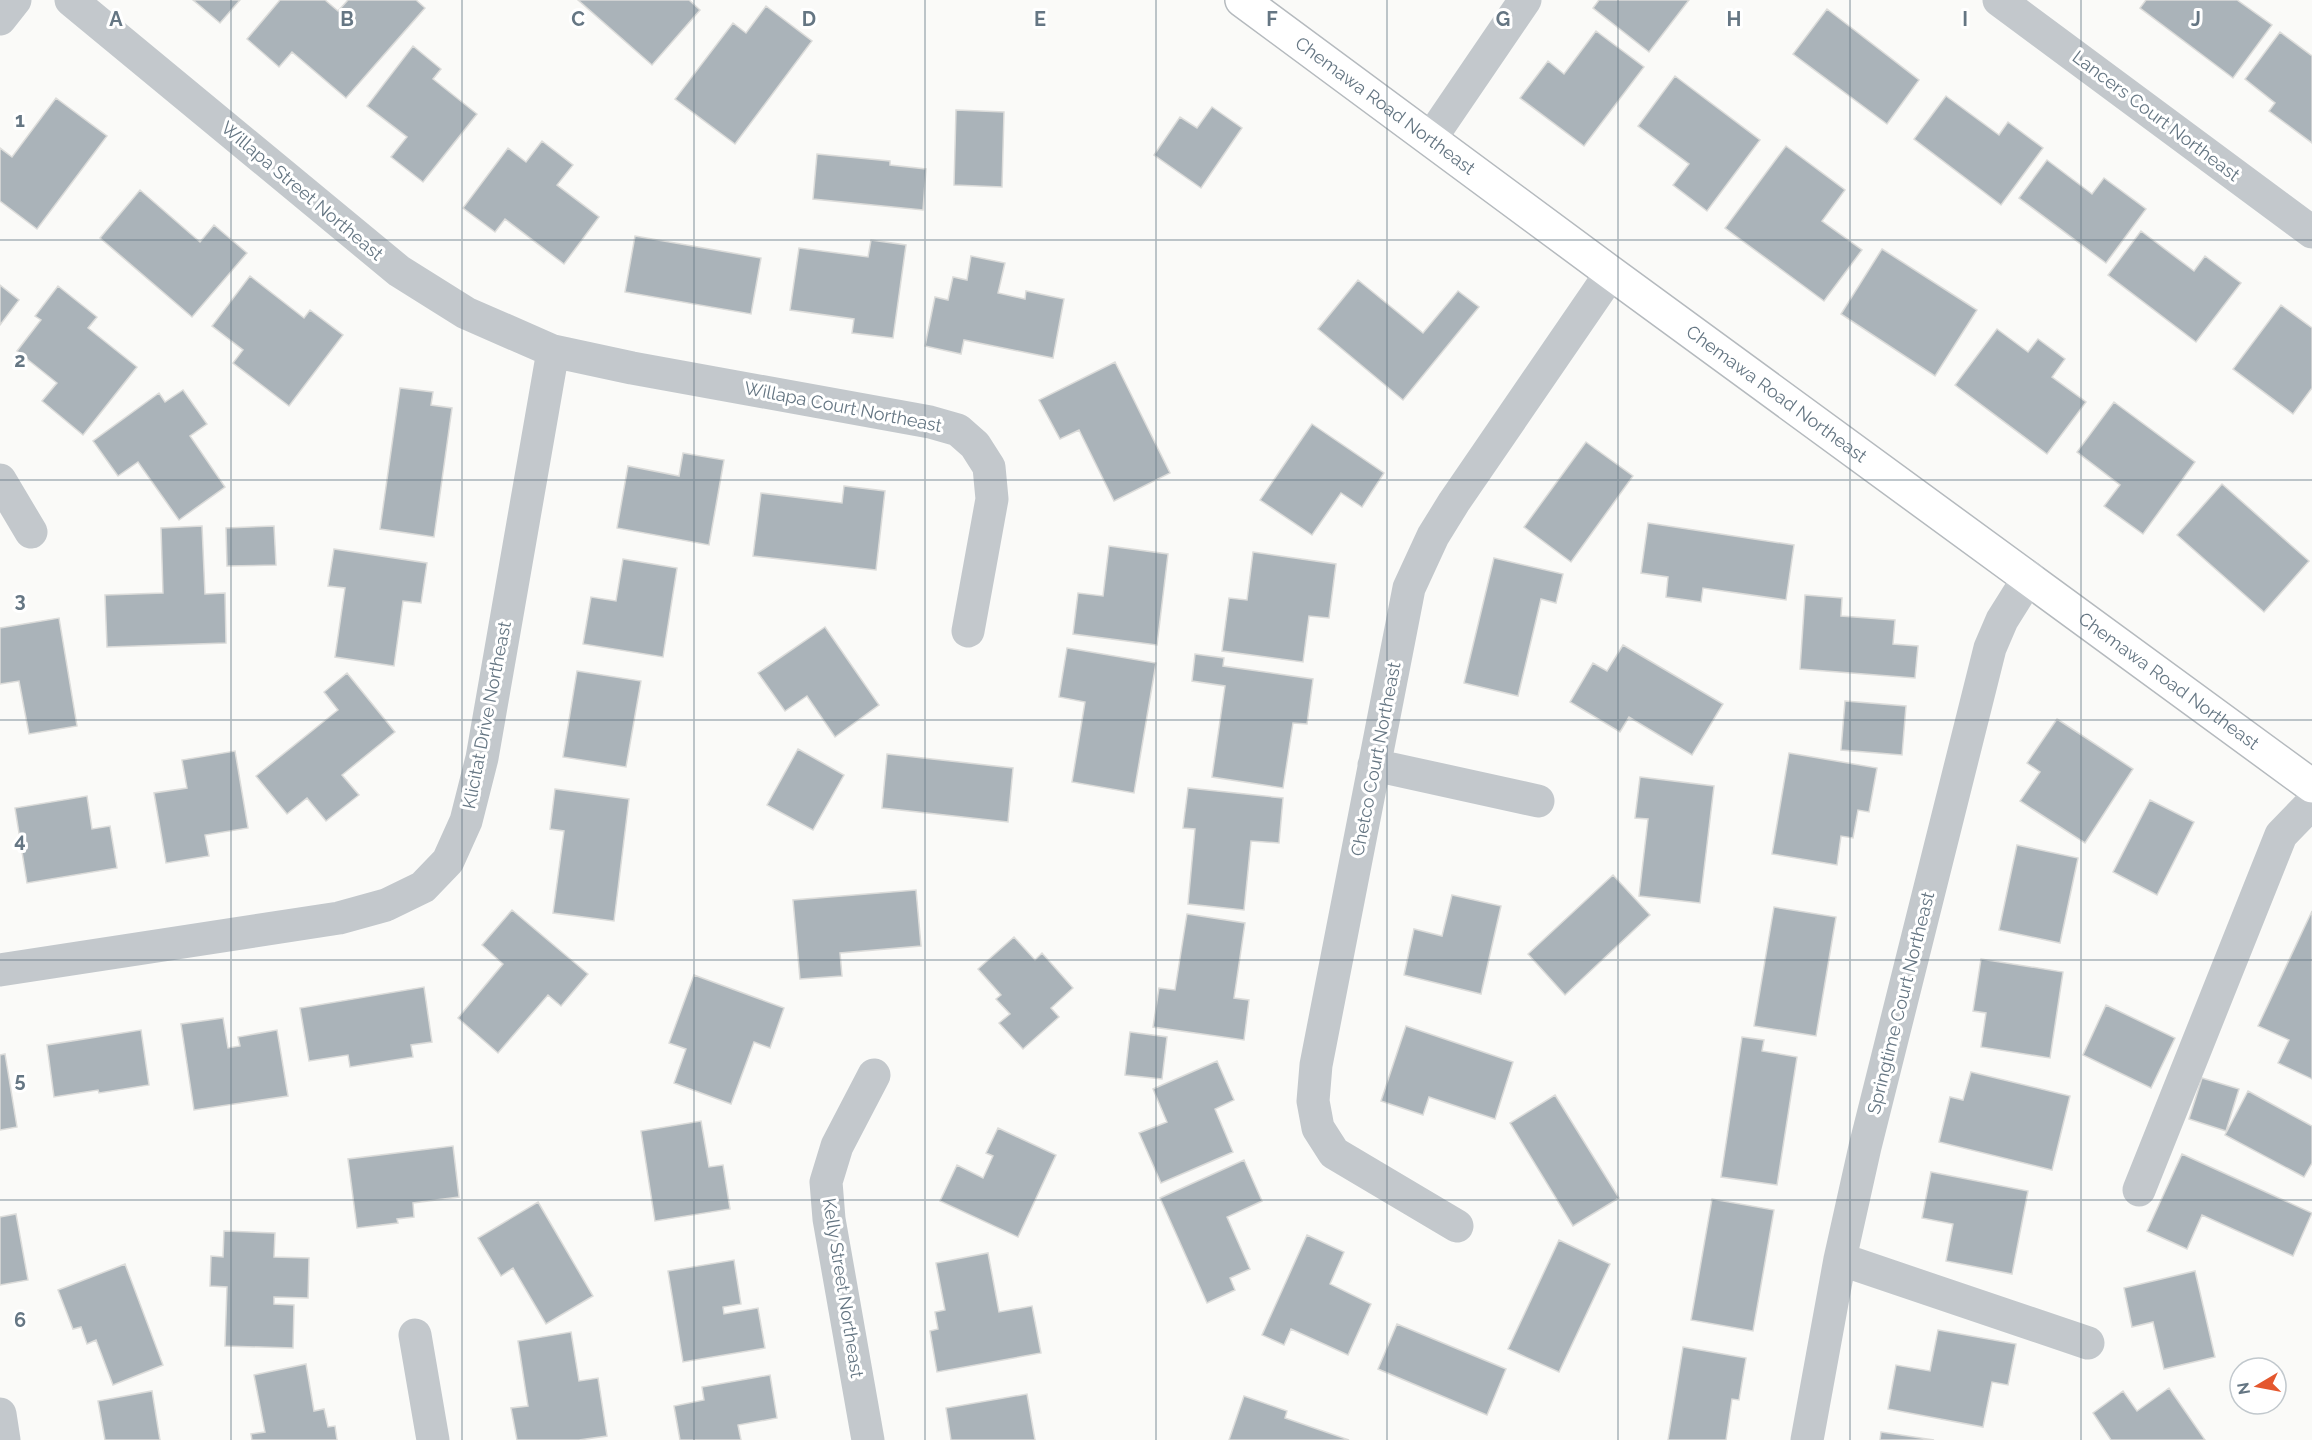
<svg xmlns="http://www.w3.org/2000/svg" width="2312" height="1440" viewBox="0 0 2312 1440" font-family="Raleway,sans-serif">
<rect width="100%" height="100%" fill="#fafaf8"/>
<path fill="#aab3b9" stroke="#dcdcda" stroke-width="1.5" d="M 193,0 L 240,0 L 220,23 Z
M 280,0 L 325,0 L 338,11 L 348,0 L 416,0 L 425,8 L 346,98 L 292,52 L 279,67 L 247,39 Z
M 578,0 L 689,0 L 700,10 L 652,65 Z
M 1599,0 L 1689,0 L 1649,52 L 1593,8 Z
M 2146,0 L 2237,0 L 2272,25 L 2233,78 L 2140,8 Z
M 766,6 L 812,41 L 735,144 L 675,99 L 733,23 L 746,33 Z
M 1827,9 L 1919,80 L 1887,124 L 1793,54 Z
M 1596,31 L 1644,67 L 1584,146 L 1520,98 L 1548,61 L 1564,74 Z
M 2280,32 L 2312,56 L 2312,143 L 2269,111 L 2275,103 L 2245,79 Z
M 413,46 L 441,69 L 433,79 L 477,114 L 423,182 L 391,157 L 407,137 L 367,106 Z
M 1675,76 L 1760,140 L 1707,211 L 1673,185 L 1689,164 L 1638,126 Z
M 1946,96 L 1999,135 L 2008,122 L 2043,148 L 2001,205 L 1914,139 Z
M 56,98 L 107,136 L 37,229 L 0,201 L 0,148 L 12,157 Z
M 1212,107 L 1242,128 L 1201,188 L 1154,155 L 1180,117 L 1197,128 Z
M 956,110 L 1004,112 L 1002,187 L 954,185 Z
M 542,141 L 573,165 L 557,185 L 599,217 L 564,264 L 505,219 L 495,232 L 463,208 L 508,148 L 526,162 Z
M 1786,146 L 1845,190 L 1822,221 L 1862,250 L 1824,301 L 1725,228 Z
M 817,154 L 890,161 L 890,165 L 926,169 L 923,210 L 813,199 Z
M 2047,160 L 2092,194 L 2104,178 L 2146,209 L 2106,263 L 2019,198 Z
M 140,190 L 200,242 L 214,225 L 247,253 L 192,317 L 100,238 Z
M 2141,231 L 2194,271 L 2205,256 L 2241,283 L 2196,342 L 2108,275 Z
M 635,236 L 761,258 L 751,314 L 625,292 Z
M 871,240 L 906,245 L 893,338 L 852,333 L 854,319 L 790,310 L 799,248 L 868,257 Z
M 1882,249 L 1977,310 L 1935,376 L 1841,314 Z
M 971,256 L 1005,263 L 998,293 L 1025,299 L 1026,291 L 1064,299 L 1053,358 L 964,340 L 961,354 L 925,346 L 935,297 L 948,300 L 953,277 L 967,280 Z
M 250,276 L 304,318 L 310,310 L 343,335 L 289,406 L 233,363 L 243,350 L 212,326 Z
M 1358,280 L 1423,333 L 1458,291 L 1479,307 L 1403,400 L 1318,329 Z
M 0,285 L 19,300 L 0,325 Z
M 58,286 L 97,317 L 88,328 L 137,367 L 83,435 L 42,401 L 57,383 L 17,351 L 41,320 L 35,316 Z
M 2281,305 L 2312,328 L 2312,388 L 2293,414 L 2233,369 Z
M 1997,329 L 2028,352 L 2038,339 L 2065,359 L 2052,377 L 2086,402 L 2047,454 L 1955,385 Z
M 1115,362 L 1170,473 L 1114,501 L 1079,430 L 1060,439 L 1039,400 Z
M 400,388 L 433,392 L 431,405 L 452,408 L 434,537 L 380,529 Z
M 183,390 L 207,424 L 190,436 L 225,487 L 179,520 L 138,462 L 118,476 L 93,441 L 159,393 L 165,402 Z
M 2114,402 L 2195,462 L 2143,534 L 2104,506 L 2120,485 L 2077,452 Z
M 1312,424 L 1384,473 L 1362,507 L 1341,493 L 1312,535 L 1260,500 Z
M 1586,442 L 1633,476 L 1571,562 L 1524,527 Z
M 683,453 L 724,460 L 709,545 L 617,528 L 628,466 L 679,476 Z
M 2222,484 L 2309,561 L 2264,612 L 2177,535 Z
M 844,486 L 885,491 L 876,570 L 753,556 L 761,493 L 842,503 Z
M 1648,523 L 1794,545 L 1786,600 L 1703,588 L 1701,602 L 1666,597 L 1668,577 L 1641,573 Z
M 202,526 L 205,594 L 225,593 L 226,643 L 107,647 L 105,595 L 163,593 L 161,528 Z
M 274,526 L 276,565 L 227,566 L 226,528 Z
M 1109,546 L 1168,554 L 1157,645 L 1073,634 L 1078,593 L 1103,596 Z
M 334,549 L 427,563 L 421,603 L 403,601 L 394,666 L 335,657 L 345,588 L 328,586 Z
M 1253,552 L 1336,564 L 1329,618 L 1309,616 L 1303,662 L 1222,651 L 1229,598 L 1247,600 Z
M 1494,558 L 1563,574 L 1556,603 L 1541,599 L 1518,696 L 1464,683 Z
M 623,559 L 677,568 L 663,657 L 583,644 L 591,597 L 616,601 Z
M 1805,595 L 1842,598 L 1841,616 L 1895,620 L 1893,644 L 1918,646 L 1915,678 L 1800,669 Z
M 59,618 L 77,726 L 29,734 L 19,681 L 0,684 L 0,628 Z
M 825,627 L 879,705 L 835,737 L 807,696 L 785,711 L 758,673 Z
M 1623,645 L 1723,704 L 1692,755 L 1629,717 L 1620,732 L 1570,702 L 1593,663 L 1607,671 Z
M 1067,648 L 1156,663 L 1134,793 L 1072,782 L 1085,702 L 1059,697 Z
M 1195,654 L 1224,658 L 1223,666 L 1313,679 L 1307,724 L 1293,723 L 1283,788 L 1212,777 L 1225,686 L 1192,681 Z
M 577,671 L 641,681 L 626,767 L 563,757 Z
M 347,673 L 395,732 L 342,775 L 359,795 L 326,821 L 307,798 L 287,814 L 256,776 L 338,710 L 324,692 Z
M 1845,701 L 1906,706 L 1902,755 L 1841,750 Z
M 2057,719 L 2133,769 L 2085,843 L 2020,801 L 2040,772 L 2027,763 Z
M 798,749 L 844,775 L 813,830 L 767,805 Z
M 235,751 L 248,828 L 205,835 L 209,856 L 166,863 L 154,793 L 187,788 L 182,760 Z
M 1789,753 L 1877,768 L 1869,812 L 1858,810 L 1853,838 L 1841,836 L 1837,865 L 1772,854 Z
M 887,754 L 1013,768 L 1008,822 L 882,808 Z
M 1640,777 L 1714,786 L 1700,903 L 1639,896 L 1648,819 L 1635,818 Z
M 1188,788 L 1283,798 L 1279,843 L 1251,841 L 1244,910 L 1188,904 L 1195,829 L 1183,828 Z
M 555,789 L 629,799 L 614,921 L 553,913 L 564,831 L 550,829 Z
M 87,796 L 92,829 L 110,826 L 117,868 L 27,883 L 15,808 Z
M 2150,800 L 2194,822 L 2157,895 L 2113,872 Z
M 2017,845 L 2078,858 L 2060,943 L 1999,930 Z
M 1613,875 L 1650,915 L 1565,995 L 1528,954 Z
M 916,890 L 921,946 L 840,953 L 842,976 L 800,979 L 793,900 Z
M 1452,895 L 1501,906 L 1481,994 L 1404,975 L 1414,929 L 1442,936 Z
M 1774,907 L 1836,917 L 1816,1036 L 1754,1026 Z
M 512,910 L 588,974 L 561,1006 L 548,995 L 498,1053 L 458,1018 L 503,964 L 482,945 Z
M 2312,911 L 2312,1079 L 2278,1063 L 2289,1040 L 2258,1026 Z
M 1187,914 L 1245,923 L 1234,998 L 1249,1000 L 1244,1040 L 1153,1027 L 1159,988 L 1175,990 Z
M 1014,937 L 1035,960 L 1042,953 L 1073,988 L 1051,1008 L 1059,1017 L 1023,1049 L 999,1023 L 1010,1014 L 996,999 L 1001,995 L 978,969 Z
M 1981,959 L 2063,972 L 2050,1058 L 1981,1047 L 1986,1013 L 1973,1011 Z
M 694,975 L 784,1008 L 770,1048 L 754,1042 L 731,1104 L 674,1083 L 686,1049 L 669,1043 Z
M 424,987 L 432,1042 L 411,1045 L 413,1057 L 350,1067 L 348,1055 L 309,1061 L 300,1008 Z
M 2106,1005 L 2175,1038 L 2151,1088 L 2083,1055 Z
M 223,1018 L 228,1048 L 240,1046 L 238,1037 L 277,1030 L 288,1096 L 194,1110 L 181,1024 Z
M 1406,1026 L 1513,1062 L 1495,1119 L 1429,1097 L 1423,1115 L 1381,1101 Z
M 141,1030 L 149,1085 L 99,1093 L 98,1090 L 54,1097 L 47,1045 Z
M 1130,1032 L 1167,1037 L 1162,1079 L 1125,1075 Z
M 1742,1037 L 1764,1040 L 1762,1051 L 1797,1057 L 1777,1185 L 1721,1177 Z
M 5,1054 L 17,1127 L 0,1130 L 0,1055 Z
M 1217,1061 L 1234,1100 L 1215,1109 L 1233,1152 L 1161,1183 L 1139,1133 L 1167,1122 L 1153,1089 Z
M 1971,1072 L 2070,1096 L 2052,1170 L 1939,1142 L 1950,1097 L 1963,1100 Z
M 2202,1078 L 2239,1089 L 2226,1131 L 2189,1119 Z
M 2248,1091 L 2312,1126 L 2312,1163 L 2304,1177 L 2225,1135 Z
M 1555,1095 L 1619,1198 L 1573,1226 L 1510,1123 Z
M 701,1121 L 709,1167 L 723,1165 L 730,1209 L 655,1221 L 641,1131 Z
M 998,1128 L 1056,1155 L 1018,1237 L 940,1201 L 957,1165 L 983,1178 L 993,1156 L 986,1153 Z
M 453,1146 L 459,1197 L 413,1203 L 414,1217 L 397,1219 L 398,1223 L 357,1228 L 348,1159 Z
M 2182,1154 L 2312,1213 L 2293,1256 L 2202,1215 L 2187,1249 L 2147,1231 Z
M 1244,1160 L 1262,1201 L 1227,1217 L 1250,1269 L 1230,1278 L 1235,1290 L 1207,1303 L 1160,1198 Z
M 1931,1172 L 2028,1191 L 2012,1274 L 1946,1261 L 1953,1224 L 1922,1218 Z
M 1712,1199 L 1774,1210 L 1753,1331 L 1691,1320 Z
M 538,1202 L 593,1296 L 546,1324 L 513,1268 L 501,1276 L 478,1238 Z
M 16,1214 L 28,1280 L 0,1285 L 0,1217 Z
M 224,1231 L 275,1233 L 274,1257 L 309,1258 L 308,1298 L 274,1297 L 274,1304 L 294,1305 L 293,1348 L 225,1346 L 227,1287 L 210,1286 L 211,1256 L 223,1257 Z
M 1307,1235 L 1344,1252 L 1330,1284 L 1371,1304 L 1348,1355 L 1291,1329 L 1284,1345 L 1262,1335 Z
M 1559,1240 L 1610,1264 L 1559,1372 L 1508,1349 Z
M 988,1253 L 999,1312 L 1032,1306 L 1041,1353 L 937,1372 L 930,1331 L 938,1329 L 935,1312 L 945,1310 L 936,1263 Z
M 734,1260 L 741,1304 L 723,1307 L 724,1314 L 758,1308 L 765,1348 L 683,1362 L 668,1271 Z
M 125,1264 L 163,1365 L 113,1385 L 96,1340 L 87,1344 L 81,1327 L 73,1329 L 58,1290 Z
M 2195,1271 L 2215,1357 L 2164,1369 L 2153,1322 L 2132,1327 L 2124,1288 Z
M 1397,1324 L 1506,1369 L 1487,1415 L 1378,1369 Z
M 1938,1330 L 2016,1344 L 2008,1385 L 1992,1382 L 1983,1427 L 1888,1409 L 1896,1365 L 1930,1371 Z
M 571,1332 L 579,1381 L 598,1378 L 607,1436 L 579,1440 L 517,1440 L 511,1408 L 528,1406 L 518,1341 Z
M 1683,1347 L 1746,1358 L 1739,1400 L 1732,1399 L 1726,1440 L 1668,1440 Z
M 306,1364 L 314,1411 L 324,1409 L 328,1427 L 335,1426 L 337,1440 L 252,1440 L 251,1434 L 265,1432 L 254,1375 Z
M 770,1375 L 777,1418 L 738,1425 L 741,1440 L 680,1440 L 674,1406 L 704,1400 L 702,1387 Z
M 2169,1388 L 2205,1440 L 2111,1440 L 2093,1413 L 2123,1391 L 2137,1411 Z
M 152,1391 L 160,1440 L 105,1440 L 98,1401 Z
M 1027,1394 L 1035,1440 L 951,1440 L 946,1408 Z
M 1244,1396 L 1287,1411 L 1285,1418 L 1349,1440 L 1229,1440 Z
M 1881,1432 L 1934,1440 L 1880,1440 Z"/>
<g fill="none" stroke-linecap="round" stroke-linejoin="round">
<defs>
<g id="major">
<path id="s1" d="M 1242,0 L 1611,273 L 2312,786"/>
</g>
</defs>
<use href="#major" stroke="#b5babe" stroke-width="36"/>
<path stroke="#c3c8cc" stroke-width="33" d="M 71,0 L 399,271 L 466,313 L 553,351 L 632,368 L 930,422 L 958,430 L 975,445 L 989,467 L 992,499 L 968,631
M 1999,0 L 2312,232
M 0,19 L 15,0
M 1431,138 L 1525,0
M 0,480 L 31,532
M 1374,765 L 1538,801
M 0,970 L 339,918 L 386,905 L 423,887 L 448,861 L 466,821 L 482,758 L 553,351
M 2139,1190 L 2281,835 L 2312,803
M 1457,1226 L 1334,1153 L 1318,1128 L 1313,1101 L 1316,1065 L 1409,588 L 1433,536 L 1454,502 L 1611,273
M 1840,1259 L 2088,1343
M 415,1335 L 433,1440
M 0,1414 L 4,1440
M 868,1440 L 829,1219 L 826,1182 L 837,1146 L 874,1075
M 1807,1440 L 1840,1259 L 1865,1147 L 1990,648 L 2002,620 L 2029,577"/>
<use href="#major" stroke="#fff" stroke-width="33"/>
</g>
<path fill="none" stroke="#657683" stroke-width="1.5" stroke-opacity="0.55" d="M 231,0 L 231,1440M 462,0 L 462,1440M 694,0 L 694,1440M 925,0 L 925,1440M 1156,0 L 1156,1440M 1387,0 L 1387,1440M 1618,0 L 1618,1440M 1850,0 L 1850,1440M 2081,0 L 2081,1440M 0,240 L 2312,240M 0,480 L 2312,480M 0,720 L 2312,720M 0,960 L 2312,960M 0,1200 L 2312,1200"/>
<g text-anchor="middle" stroke-width="6" stroke-linejoin="round" paint-order="stroke">
<g font-size="18" fill="#657683" stroke="#fff">
<text dy="6" stroke="none"><textPath href="#s1" startOffset="178">Chemawa Road Northeast</textPath></text>
<text transform="translate(2156 116) rotate(37)" y="6">Lancers Court Northeast</text>
<text transform="translate(302 191) rotate(40)" y="6">Willapa Street Northeast</text>
<text dy="6" stroke="none"><textPath href="#s1" startOffset="664">Chemawa Road Northeast</textPath></text>
<text transform="translate(843 407) rotate(11)" y="6">Willapa Court Northeast</text>
<text dy="6" stroke="none"><textPath href="#s1" startOffset="1150">Chemawa Road Northeast</textPath></text>
<text transform="translate(487 715) rotate(-79)" y="6">Klicitat Drive Northeast</text>
<text transform="translate(1376 759) rotate(-79)" y="6">Chetco Court Northeast</text>
<text transform="translate(1901 1003) rotate(-76)" y="6">Springtime Court Northeast</text>
<text transform="translate(843 1288) rotate(81)" y="6">Kelly Street Northeast</text>
</g>
</g>
<g font-size="20" text-anchor="middle" font-weight="bold" fill="#657683" stroke="#fff" stroke-width="6" stroke-linejoin="round" paint-order="stroke">
<text x="116" y="26">A</text>
<text x="347" y="26">B</text>
<text x="578" y="26">C</text>
<text x="809" y="26">D</text>
<text x="1040" y="26">E</text>
<text x="1272" y="26">F</text>
<text x="1503" y="26">G</text>
<text x="1734" y="26">H</text>
<text x="1965" y="26">I</text>
<text x="2196" y="26">J</text>
<text x="20" y="127">1</text>
<text x="20" y="367">2</text>
<text x="20" y="607">3</text>
<text x="20" y="847">4</text>
<text x="20" y="1087">5</text>
<text x="20" y="1327">6</text>
</g>
<g transform="translate(2258 1386) rotate(260)"><circle r="28" fill="#ffffff" stroke="#c1c8cd" stroke-width="1.5"/>
<path d="M0-4.5L10 22L0 15L-10 22Z" fill="#e4572e"/>
<text y="-9" font-size="16" font-weight="bold" text-anchor="middle" fill="#657683">N</text>
</g>
</svg>
